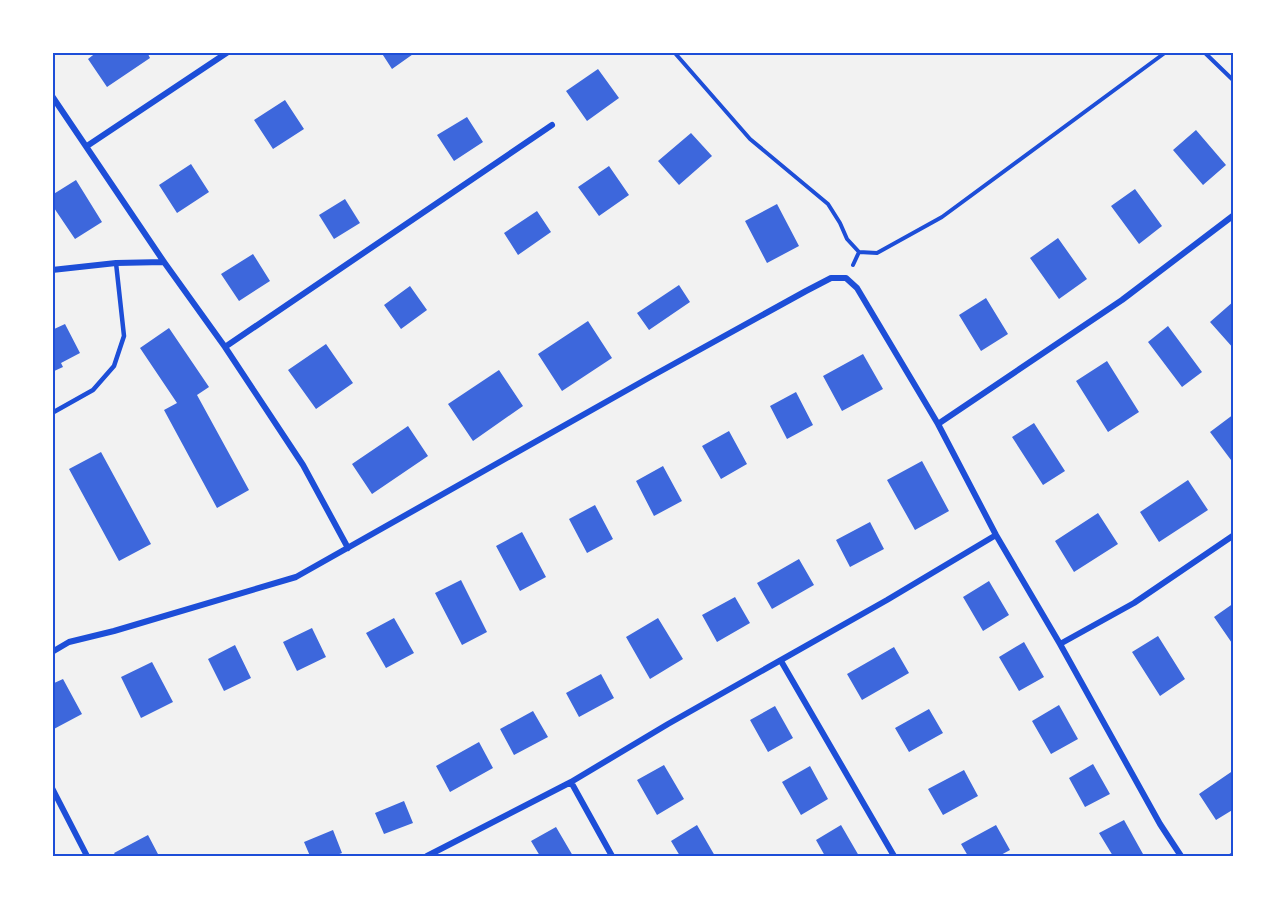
<svg xmlns="http://www.w3.org/2000/svg" width="1286" height="909" viewBox="0 0 1286 909" font-family="'Fira Sans',sans-serif">
<rect width="100%" height="100%" fill="#f2f2f2"/>
<path fill="#3d67dc" d="M 97,52 L 147,52 L 150,58 L 107,87 L 88,59 Z
M 381,52 L 416,52 L 392,69 Z
M 598,69 L 619,98 L 587,121 L 566,91 Z
M 285,100 L 304,129 L 273,149 L 254,120 Z
M 467,117 L 483,142 L 454,161 L 437,135 Z
M 1196,130 L 1226,165 L 1203,185 L 1173,150 Z
M 691,133 L 712,156 L 679,185 L 658,161 Z
M 191,164 L 209,192 L 177,213 L 159,185 Z
M 609,166 L 629,195 L 599,216 L 578,187 Z
M 76,180 L 102,222 L 75,239 L 52,205 L 52,195 Z
M 1135,189 L 1162,226 L 1139,244 L 1111,206 Z
M 345,199 L 360,223 L 334,239 L 319,215 Z
M 777,204 L 799,246 L 767,263 L 745,221 Z
M 537,211 L 551,232 L 518,255 L 504,233 Z
M 1058,238 L 1087,279 L 1059,299 L 1030,258 Z
M 253,254 L 270,281 L 239,301 L 221,274 Z
M 679,285 L 690,302 L 649,330 L 637,313 Z
M 410,286 L 427,310 L 401,329 L 384,305 Z
M 986,298 L 1008,334 L 981,351 L 959,315 Z
M 1234,301 L 1234,349 L 1210,322 Z
M 588,321 L 612,358 L 562,391 L 538,354 Z
M 65,324 L 80,353 L 61,363 L 63,367 L 52,372 L 52,330 Z
M 1168,326 L 1202,372 L 1182,387 L 1148,342 Z
M 169,328 L 209,387 L 197,395 L 249,490 L 217,508 L 164,410 L 177,403 L 140,348 Z
M 326,344 L 353,383 L 316,409 L 288,370 Z
M 863,354 L 883,389 L 842,411 L 823,376 Z
M 1107,361 L 1139,412 L 1108,432 L 1076,381 Z
M 499,370 L 523,406 L 473,441 L 448,404 Z
M 796,392 L 813,425 L 787,439 L 770,406 Z
M 1234,414 L 1234,464 L 1210,432 Z
M 1034,423 L 1065,471 L 1043,485 L 1012,437 Z
M 408,426 L 428,456 L 372,494 L 352,464 Z
M 729,431 L 747,464 L 721,479 L 702,446 Z
M 101,452 L 151,544 L 119,561 L 69,469 Z
M 922,461 L 949,511 L 915,530 L 887,480 Z
M 663,466 L 682,501 L 654,516 L 636,481 Z
M 1188,480 L 1208,510 L 1159,542 L 1140,512 Z
M 595,505 L 613,539 L 587,553 L 569,519 Z
M 1098,513 L 1118,544 L 1074,572 L 1055,541 Z
M 870,522 L 884,549 L 850,567 L 836,540 Z
M 522,532 L 546,577 L 520,591 L 496,546 Z
M 799,559 L 814,585 L 772,609 L 757,583 Z
M 461,580 L 487,632 L 462,645 L 435,593 Z
M 989,581 L 1009,615 L 983,631 L 963,597 Z
M 735,597 L 750,623 L 717,642 L 702,615 Z
M 1234,603 L 1234,646 L 1214,617 Z
M 394,618 L 414,653 L 386,668 L 366,633 Z
M 658,618 L 683,659 L 650,679 L 626,637 Z
M 312,628 L 326,657 L 297,671 L 283,642 Z
M 1158,636 L 1185,679 L 1160,696 L 1132,652 Z
M 1024,642 L 1044,677 L 1019,691 L 999,657 Z
M 235,645 L 251,678 L 224,691 L 208,659 Z
M 894,647 L 909,673 L 862,700 L 847,674 Z
M 152,662 L 173,702 L 141,718 L 121,677 Z
M 601,674 L 614,698 L 579,717 L 566,693 Z
M 63,679 L 82,714 L 52,730 L 52,684 Z
M 1059,705 L 1078,739 L 1051,754 L 1032,721 Z
M 775,706 L 793,738 L 768,752 L 750,720 Z
M 929,709 L 943,733 L 909,752 L 895,728 Z
M 533,711 L 548,737 L 514,755 L 500,729 Z
M 479,742 L 493,768 L 450,792 L 436,766 Z
M 1093,764 L 1110,794 L 1085,807 L 1069,778 Z
M 664,765 L 684,799 L 657,815 L 637,780 Z
M 810,766 L 828,799 L 801,815 L 782,782 Z
M 964,770 L 978,796 L 943,815 L 928,789 Z
M 1234,770 L 1234,809 L 1216,820 L 1199,794 Z
M 404,801 L 413,823 L 384,834 L 375,813 Z
M 1124,820 L 1143,854 L 1138,856 L 1113,856 L 1099,833 Z
M 697,825 L 715,856 L 680,856 L 671,841 Z
M 841,825 L 859,856 L 825,856 L 816,840 Z
M 996,825 L 1010,850 L 999,856 L 968,856 L 961,844 Z
M 556,827 L 573,856 L 540,856 L 531,841 Z
M 333,830 L 342,853 L 334,856 L 310,856 L 304,842 Z
M 148,835 L 159,856 L 116,856 L 114,853 Z"/>
<g fill="none" stroke-linecap="round" stroke-linejoin="round">
<path stroke="#1d4ed8" stroke-width="4" d="M 674,52 L 750,139 L 828,204 L 840,223 L 847,239 L 859,252 L 877,253 L 942,217 L 1166,52
M 1204,52 L 1234,81
M 853,265 L 859,252"/>
<path stroke="#1d4ed8" stroke-width="4.5" d="M 52,413 L 93,390 L 114,366 L 124,336 L 116,263"/>
<path stroke="#1d4ed8" stroke-width="6" d="M 52,96 L 164,262 L 225,347 L 303,465 L 348,548
M 87,146 L 228,52
M 52,270 L 116,263 L 164,262
M 225,347 L 552,125
M 938,424 L 1122,300 L 1234,215
M 1060,644 L 1134,603 L 1234,535
M 52,652 L 69,642 L 114,631 L 296,577 L 652,376 L 806,291 L 831,278 L 846,278 L 857,288 L 938,424 L 996,535 L 1060,644 L 1160,824 L 1181,856
M 781,661 L 894,856
M 571,782 L 612,856
M 52,788 L 87,856
M 427,856 L 571,782 L 668,724 L 887,600 L 996,535
M 1232,856 L 1234,856"/>
</g>
<rect width="1286" height="909" fill="none" stroke="#ffffff" stroke-width="108"/>
<rect x="54" y="54" width="1178" height="801" fill="none" stroke="#1d4ed8" stroke-width="2"/>
</svg>
